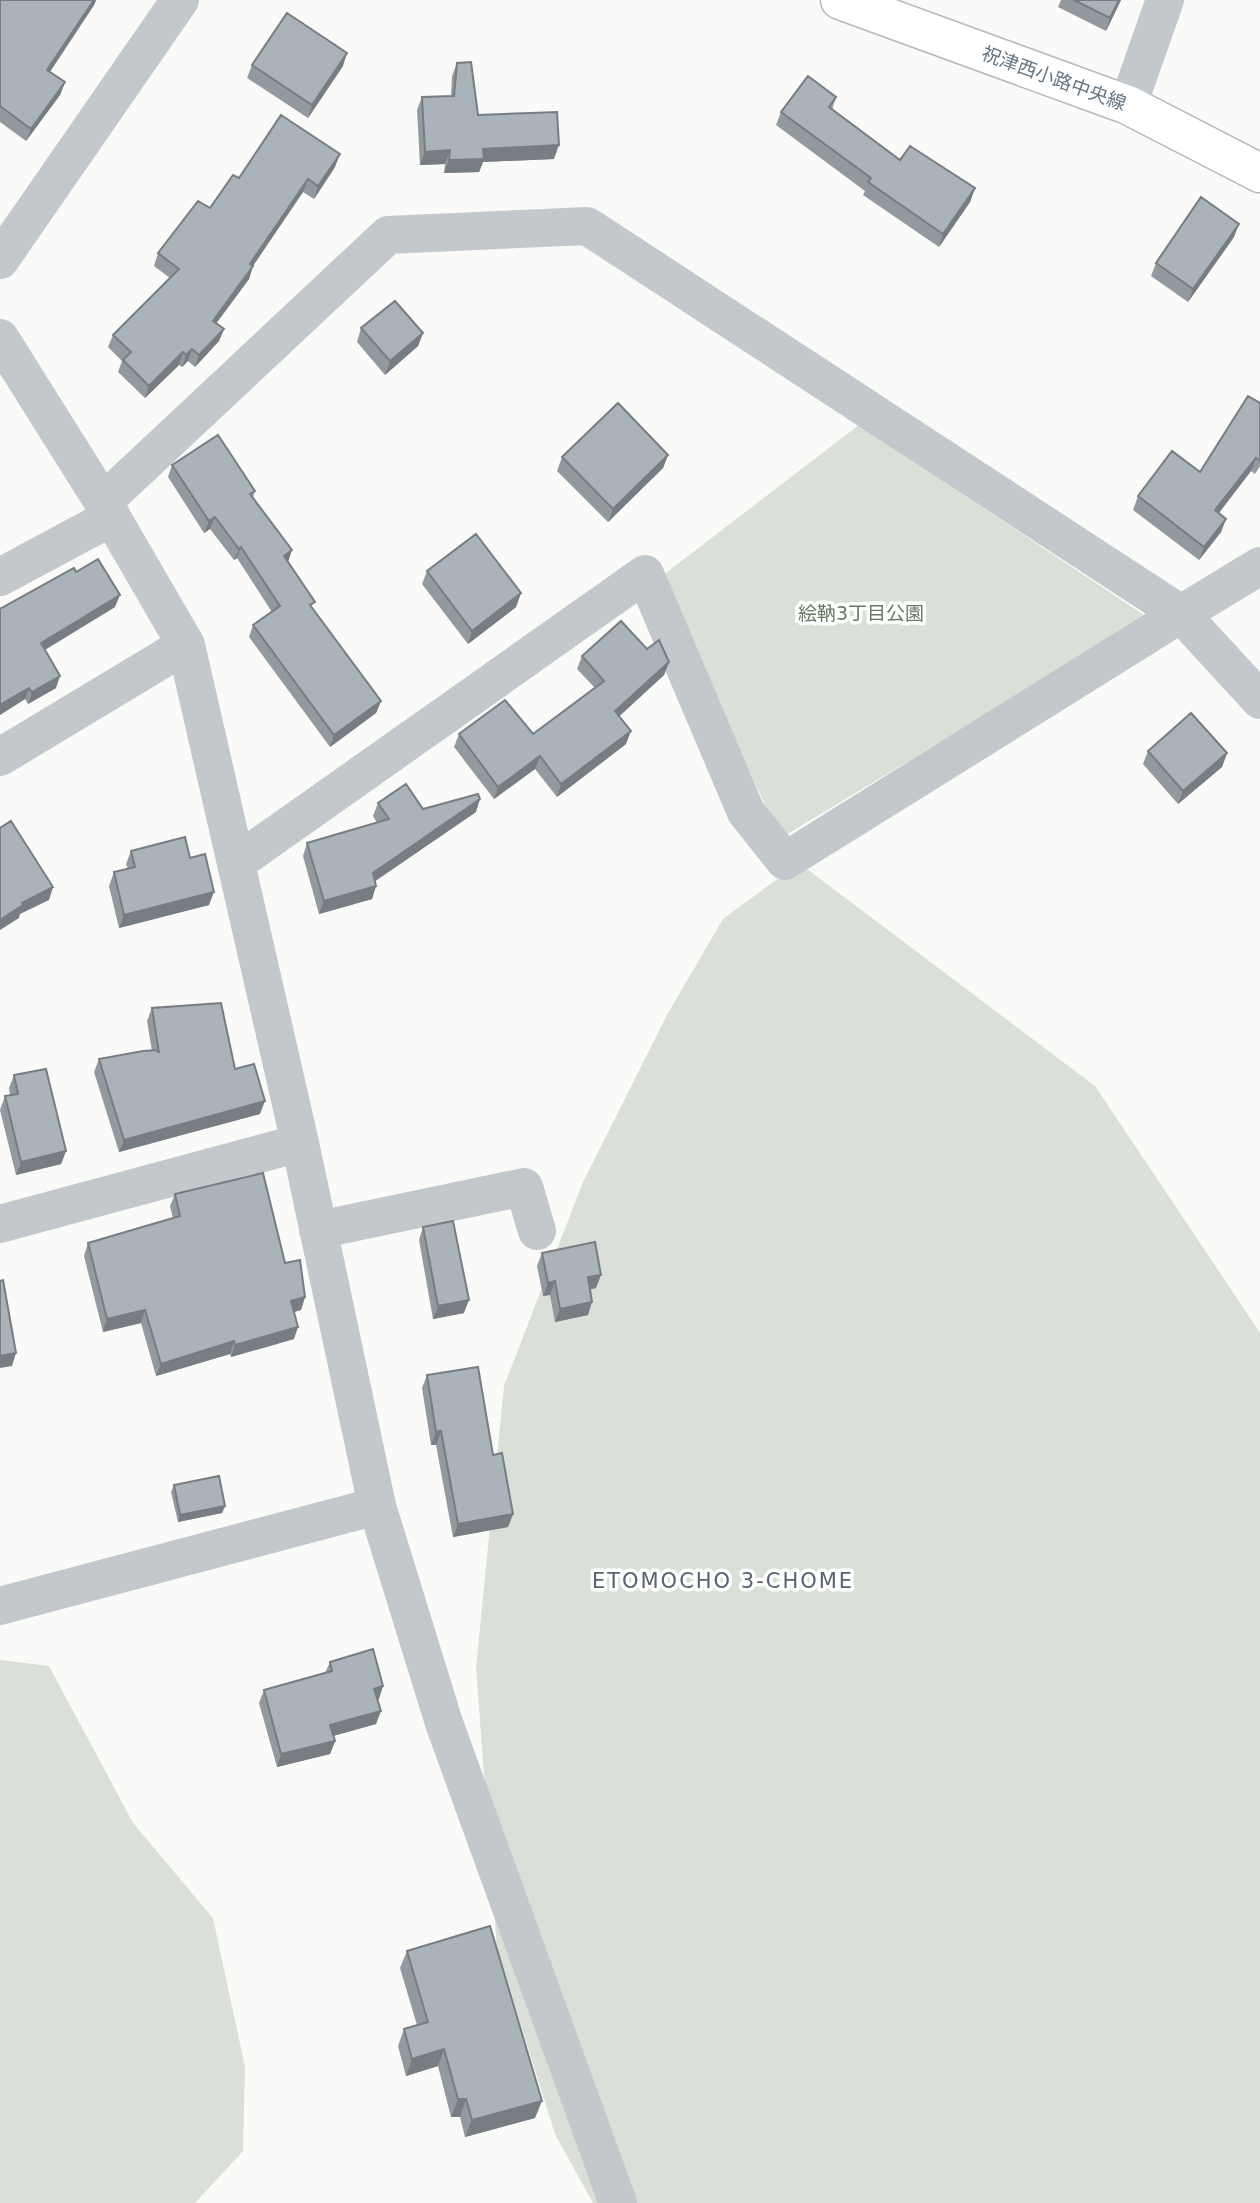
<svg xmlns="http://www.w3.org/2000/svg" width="1260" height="2203" viewBox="0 0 1260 2203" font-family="'DejaVu Sans','Noto Sans JP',sans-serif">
<rect width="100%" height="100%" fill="#fafaf8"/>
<path fill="#dadfd7" d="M 859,425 L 1147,617 L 781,838 L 658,579 Z
M 799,863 L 1095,1086 L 1260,1333 L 1260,2203 L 593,2203 L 555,2134 L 497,1948 L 476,1668 L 504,1386 L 583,1182 L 667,1015 L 723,919 Z
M 0,1660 L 49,1666 L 133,1823 L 213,1918 L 245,2067 L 243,2151 L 195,2203 L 0,2203 Z"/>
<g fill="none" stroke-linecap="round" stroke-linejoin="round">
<defs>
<path id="secondary" d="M 840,0 L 1128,105 L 1260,173"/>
</defs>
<use href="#secondary" stroke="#b3babf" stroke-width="41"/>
<path stroke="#c3c8cc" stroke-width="38" d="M 1128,105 L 1165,0
M 0,260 L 180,0
M 0,338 L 103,502 L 186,645 L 300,1143 L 377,1506 L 444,1723 L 618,2203
M 103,502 L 388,235 L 587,226 L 1181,614 L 1260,566
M 0,577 L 112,517
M 0,757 L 186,645
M 236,863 L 645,574 L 746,812 L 785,861 L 1181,614 L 1260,700
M 0,1224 L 300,1143
M 318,1230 L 524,1187 L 537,1231
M 0,1606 L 377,1506"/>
<use href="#secondary" stroke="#fff" stroke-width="38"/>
</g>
<path fill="#929a9f" d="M 0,0 L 96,0 L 94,5 L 50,72 L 65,82 L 60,95 L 26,141 L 0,122 Z
M 1061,0 L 1121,0 L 1106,31 L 1058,7 Z
M 457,63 L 478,115 L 554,159 L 483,162 L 479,172 L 444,173 L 445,164 L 420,165 L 417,110 L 422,97 L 451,96 L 452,76 Z
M 252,65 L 343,66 L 308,118 L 247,78 Z
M 836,97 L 832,110 L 900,160 L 975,188 L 970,202 L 939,247 L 863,195 L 865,191 L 776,125 L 781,112 Z
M 335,167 L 314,199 L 303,192 L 253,266 L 249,279 L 216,324 L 224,329 L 219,341 L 195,367 L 188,361 L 182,367 L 179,365 L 145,398 L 118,372 L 122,361 L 108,347 L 113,335 L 170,278 L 154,266 L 158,253 L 210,208 L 239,178 Z
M 1234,237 L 1188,302 L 1151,276 L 1156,263 Z
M 361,328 L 423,333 L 418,346 L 385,375 L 357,342 Z
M 1260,403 L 1260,466 L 1255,474 L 1251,471 L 1219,513 L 1226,519 L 1221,532 L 1199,560 L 1133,510 L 1138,496 L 1200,472 Z
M 668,455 L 663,468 L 608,522 L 557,471 L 562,457 Z
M 172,465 L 255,491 L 253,497 L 312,608 L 381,701 L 376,713 L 330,747 L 249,637 L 253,625 L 272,612 L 237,558 L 234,560 L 210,529 L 204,533 L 168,477 Z
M 427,571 L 521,593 L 516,607 L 468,644 L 422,584 Z
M 76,572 L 115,607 L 45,650 L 56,688 L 28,704 L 25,699 L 0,715 Z
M 647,649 L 669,662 L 664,675 L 619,716 L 626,744 L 557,797 L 535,769 L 494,799 L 454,747 L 459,734 L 533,734 L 595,688 L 577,669 L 582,656 Z
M 1148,751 L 1227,753 L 1222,767 L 1178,804 L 1143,764 Z
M 378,803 L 423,809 L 476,812 L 375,881 L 376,886 L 372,899 L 319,914 L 303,856 L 307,843 L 377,823 L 373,816 Z
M 131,851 L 190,858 L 209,905 L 119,928 L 109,886 L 114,872 L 128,869 L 126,864 Z
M 152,1008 L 235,1069 L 260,1114 L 119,1152 L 94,1072 L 99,1059 L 152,1051 L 147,1021 Z
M 14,1075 L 66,1151 L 61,1164 L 16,1175 L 0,1110 L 5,1096 L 10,1095 L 9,1088 Z
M 175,1194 L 285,1263 L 305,1297 L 301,1310 L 294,1312 L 294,1339 L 231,1357 L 230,1354 L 156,1376 L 141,1323 L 103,1332 L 84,1256 L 88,1243 L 173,1218 L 170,1206 Z
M 423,1227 L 464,1313 L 433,1319 L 419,1240 Z
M 542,1253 L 596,1288 L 590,1289 L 588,1315 L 555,1322 L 550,1295 L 543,1296 L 537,1266 Z
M 427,1375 L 513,1514 L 508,1527 L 453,1537 L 436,1445 L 431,1445 L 422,1388 Z
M 174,1485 L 225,1506 L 222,1513 L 178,1522 L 171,1492 Z
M 330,1662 L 383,1686 L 378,1700 L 376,1724 L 333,1736 L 335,1741 L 330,1754 L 277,1767 L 259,1703 L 264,1690 L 325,1673 Z
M 407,1951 L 535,2118 L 465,2137 L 460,2117 L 451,2117 L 438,2066 L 406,2076 L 398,2046 L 404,2029 L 417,2025 L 400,1968 Z"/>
<path fill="#777d82" d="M 94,0 L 96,0 L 94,5 L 43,82 L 47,70 Z
M 1119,0 L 1121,0 L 1106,31 L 1110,18 Z
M 347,53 L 343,66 L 308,118 L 312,105 Z
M 65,82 L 60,95 L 26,141 L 31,129 Z
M 559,145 L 554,159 L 483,162 L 479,172 L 444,173 L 449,160 L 483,149 Z
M 450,150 L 445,164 L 420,165 L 425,152 Z
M 340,154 L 335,167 L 314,199 L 318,186 Z
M 308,179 L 303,192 L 246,276 L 250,264 Z
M 975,188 L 970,202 L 939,247 L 943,234 Z
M 1239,224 L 1234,237 L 1188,302 L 1193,289 Z
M 253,266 L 249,279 L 208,334 L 213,321 Z
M 224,329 L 219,341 L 195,367 L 199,355 Z
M 423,333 L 418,346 L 385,375 L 390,361 Z
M 192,349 L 188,361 L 182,367 L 186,355 Z
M 183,352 L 179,365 L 145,398 L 149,386 Z
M 668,455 L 663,468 L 608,522 L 613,509 Z
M 1256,458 L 1251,471 L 1211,523 L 1215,510 Z
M 215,517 L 210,529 L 204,533 L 209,521 Z
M 1226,519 L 1221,532 L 1199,560 L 1204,547 Z
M 241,547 L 237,558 L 234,560 L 239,549 Z
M 292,550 L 288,562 L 284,556 Z
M 521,593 L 516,607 L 468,644 L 472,631 Z
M 120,595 L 115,607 L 36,655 L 41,643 Z
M 669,662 L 664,675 L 611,724 L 615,711 Z
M 60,676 L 56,688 L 28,704 L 32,692 Z
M 29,688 L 25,699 L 0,715 L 0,705 Z
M 381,701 L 376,713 L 330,747 L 334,735 Z
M 631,731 L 626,744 L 557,797 L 561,784 Z
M 1227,753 L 1222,767 L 1178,804 L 1183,791 Z
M 540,756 L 535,769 L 494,799 L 498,787 Z
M 480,799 L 476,812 L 368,886 L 373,873 Z
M 376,886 L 372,899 L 319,914 L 324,901 Z
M 53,887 L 49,900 L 20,914 L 19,918 L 0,930 L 0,920 L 22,903 Z
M 214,892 L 209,905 L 119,928 L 124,915 Z
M 265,1101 L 260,1114 L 119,1152 L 124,1140 Z
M 66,1151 L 61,1164 L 16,1175 L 21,1162 Z
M 601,1275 L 596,1288 L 583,1291 L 588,1277 Z
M 555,1281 L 550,1295 L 543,1296 L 548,1283 Z
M 305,1297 L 301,1310 L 287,1314 L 291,1301 Z
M 469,1300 L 464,1313 L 433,1319 L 438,1306 Z
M 592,1302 L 588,1315 L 555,1322 L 560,1309 Z
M 145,1310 L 141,1323 L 103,1332 L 107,1319 Z
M 298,1327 L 294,1339 L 231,1357 L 235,1345 Z
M 234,1341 L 230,1354 L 156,1376 L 161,1364 Z
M 16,1353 L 12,1366 L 0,1368 L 0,1356 Z
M 441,1431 L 436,1445 L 431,1445 L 436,1432 Z
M 225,1506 L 222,1513 L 178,1522 L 180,1515 Z
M 513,1514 L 508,1527 L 453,1537 L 458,1524 Z
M 383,1686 L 379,1699 L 370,1702 L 374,1689 Z
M 381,1711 L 376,1724 L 326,1738 L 330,1725 Z
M 335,1741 L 330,1754 L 277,1767 L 281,1754 Z
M 444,2049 L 438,2066 L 406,2076 L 412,2059 Z
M 458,2099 L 466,2099 L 460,2117 L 451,2117 Z
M 542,2101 L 535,2118 L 465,2137 L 472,2120 Z"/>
<path fill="#aab3b9" stroke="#777d82" stroke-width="2" d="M 0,0 L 94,0 L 47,70 L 65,82 L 31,129 L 0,106 Z
M 1074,0 L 1119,0 L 1110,18 Z
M 287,13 L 347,53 L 312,105 L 252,65 Z
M 471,62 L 478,115 L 557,112 L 559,145 L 483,149 L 484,159 L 449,160 L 450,150 L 425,152 L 422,97 L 454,96 L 457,63 Z
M 808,76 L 836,97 L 829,107 L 900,160 L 910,146 L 975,188 L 943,234 L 868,182 L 871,178 L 781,112 Z
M 281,115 L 340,154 L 318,186 L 308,179 L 250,264 L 253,266 L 213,321 L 224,329 L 199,355 L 192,349 L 186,355 L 183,352 L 149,386 L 123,360 L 131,352 L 113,335 L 179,269 L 158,253 L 198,201 L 210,208 L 233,175 L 239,178 Z
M 1201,197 L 1239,224 L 1193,289 L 1156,263 Z
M 395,301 L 423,333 L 390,361 L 361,328 Z
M 1248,396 L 1260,403 L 1260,461 L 1256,458 L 1215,510 L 1226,519 L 1204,547 L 1138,496 L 1172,451 L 1200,472 Z
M 618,403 L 668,455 L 613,509 L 562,457 Z
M 218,435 L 255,491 L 250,494 L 292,550 L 284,556 L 315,602 L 310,605 L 381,701 L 334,735 L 253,625 L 280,606 L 241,547 L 239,549 L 215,517 L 209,521 L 172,465 Z
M 476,534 L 521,593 L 472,631 L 427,571 Z
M 98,559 L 120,595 L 41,643 L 60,676 L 32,692 L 29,688 L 0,705 L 0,609 L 74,568 L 76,572 Z
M 621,621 L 647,649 L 659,640 L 669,662 L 615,711 L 631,731 L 561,784 L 540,756 L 498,787 L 459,734 L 505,700 L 533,734 L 604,681 L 582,656 Z
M 1191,713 L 1227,753 L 1183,791 L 1148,751 Z
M 406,784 L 423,809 L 478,794 L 480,799 L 373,873 L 376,886 L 324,901 L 307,843 L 389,819 L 378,803 Z
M 11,821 L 53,887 L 22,903 L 23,905 L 0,920 L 0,828 Z
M 185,837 L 190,858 L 205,854 L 214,892 L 124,915 L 114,872 L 135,867 L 131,851 Z
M 221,1003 L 235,1069 L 254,1064 L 265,1101 L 124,1140 L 99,1059 L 143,1051 L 157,1050 L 159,1053 L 152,1008 Z
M 46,1069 L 66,1151 L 21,1162 L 5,1096 L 18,1094 L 14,1075 Z
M 263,1173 L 285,1263 L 300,1260 L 305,1297 L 291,1301 L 298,1327 L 235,1345 L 234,1341 L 161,1364 L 145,1310 L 107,1319 L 88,1243 L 180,1216 L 175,1194 Z
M 453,1221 L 469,1300 L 438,1306 L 423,1227 Z
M 595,1242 L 601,1275 L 588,1277 L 592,1302 L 560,1309 L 555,1281 L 548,1283 L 542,1253 Z
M 3,1280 L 16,1353 L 0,1356 L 0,1281 Z
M 478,1367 L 493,1455 L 502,1453 L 513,1514 L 458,1524 L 441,1431 L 436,1432 L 427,1375 Z
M 219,1476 L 225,1506 L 180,1515 L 174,1485 Z
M 373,1649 L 383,1686 L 374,1689 L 381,1711 L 330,1725 L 335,1741 L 281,1754 L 264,1690 L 332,1671 L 330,1662 Z
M 490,1926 L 542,2101 L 472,2120 L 466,2099 L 458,2099 L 444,2049 L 412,2059 L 404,2029 L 428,2022 L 407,1951 Z"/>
<g text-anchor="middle" stroke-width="7" stroke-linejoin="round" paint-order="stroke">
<g font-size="19" fill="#657683" stroke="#fff">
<text transform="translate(1054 78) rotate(20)" y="7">祝津西小路中央線</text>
</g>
<g font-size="19" fill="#687a64" stroke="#fff">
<text x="861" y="620">絵靹3丁目公園</text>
</g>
<g font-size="21" letter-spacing="2" fill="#57646e" stroke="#fff">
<text x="723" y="1588">ETOMOCHO 3-CHOME</text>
</g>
</g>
</svg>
